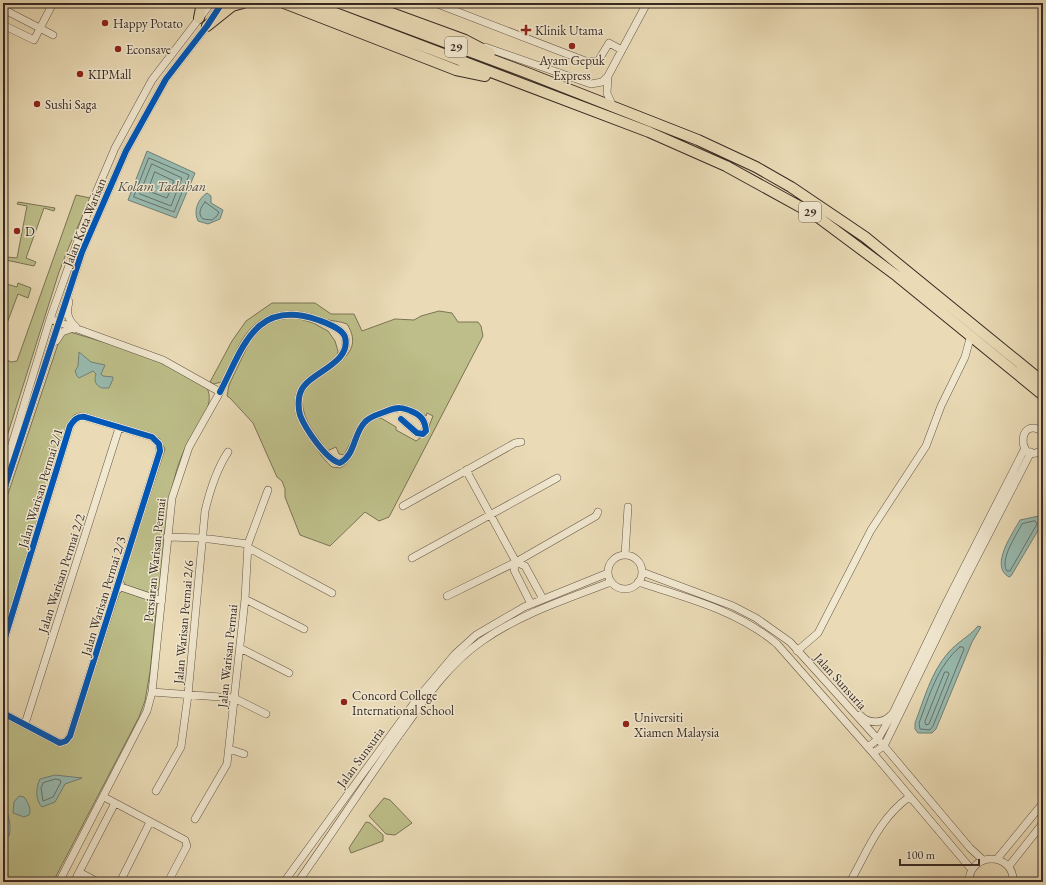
<svg xmlns="http://www.w3.org/2000/svg" width="1046" height="885" viewBox="0 0 1046 885" font-family="'EB Garamond',serif">
<rect width="100%" height="100%" fill="#eadbb6"/>
<filter id="stains"><feTurbulence type="fractalNoise" baseFrequency=".005" numOctaves="4"/><feColorMatrix values="0 0 0 0 .2 0 0 0 0 .09 0 0 0 0 .02 0 0 0 .5 -.17"/></filter>
<radialGradient id="worn" r=".72"><stop offset=".6" stop-color="#630" stop-opacity="0"/><stop offset="1" stop-color="#630" stop-opacity=".3"/></radialGradient>
<path fill="#bdbe89" stroke="#7a7456" d="M 76,195 L 90,198 C 80,223 68,247 59,272 L 3,449 L 3,396 L 5,393 L 3,392 L 3,358 L 11,362 L 17,361 Z
M 18,202 L 55,208 L 54,211 L 44,208 L 26,258 L 36,262 L 34,266 L 6,260 L 7,257 L 17,258 L 27,206 L 17,204 Z
M 3,283 L 17,287 L 18,283 L 31,288 L 28,298 L 18,294 L 3,334 L 3,297 L 8,288 L 3,285 Z
M 272,303 L 315,303 L 331,314 L 354,314 L 362,331 L 395,319 L 414,320 L 421,316 L 439,311 L 452,313 L 458,322 L 478,322 L 481,326 L 483,336 L 389,517 L 379,521 L 365,512 L 330,546 L 300,535 L 285,497 L 285,489 L 282,481 L 277,477 L 253,423 L 230,398 L 227,396 L 229,385 L 249,343 L 261,328 L 278,319 L 297,318 L 313,323 L 328,331 L 335,341 L 338,351 L 337,355 L 297,394 C 304,420 311,449 332,467 L 340,468 C 361,459 355,417 381,418 L 396,427 L 396,430 L 416,441 L 426,434 L 433,416 L 427,413 L 426,416 L 410,408 L 362,420 L 344,455 L 339,454 L 336,447 L 327,451 C 320,439 307,426 304,412 C 302,405 301,397 305,391 C 316,369 370,360 347,324 C 340,321 331,321 323,319 C 289,309 263,307 242,340 C 234,353 230,370 221,382 L 214,384 L 210,382 L 232,341 L 246,321 Z
M 70,332 L 150,356 L 206,386 C 218,406 194,428 186,446 C 165,491 165,541 159,589 L 153,594 L 126,585 L 122,580 L 165,449 L 159,438 L 80,413 L 74,415 L 68,423 L 3,634 L 3,509 L 60,338 L 64,334 Z
M 122,591 L 157,603 L 150,672 L 145,701 L 139,717 L 53,882 L 3,882 L 3,752 L 6,742 L 3,735 L 3,715 L 60,746 L 71,741 L 119,594 Z
M 384,798 L 390,800 L 412,823 L 395,835 L 386,834 L 369,816 Z
M 366,822 L 370,823 L 383,835 L 383,841 L 351,853 L 349,848 Z"/>
<path fill="#98bbb1" stroke="#718178" d="M 147,151 L 195,173 L 176,218 L 128,200 Z
M 207,193 L 211,196 L 211,203 L 223,210 L 220,219 L 208,224 L 198,221 C 193,211 198,199 207,193 Z
M 79,352 L 91,362 L 105,365 L 101,374 L 103,376 L 113,377 L 113,379 L 109,388 L 102,388 C 95,385 94,381 96,374 L 93,371 L 79,378 L 77,376 L 75,371 L 78,366 Z
M 1043,513 L 1043,522 L 1011,576 L 1009,577 C 989,566 1013,533 1020,520 L 1039,516 Z
M 978,626 L 981,627 L 972,642 L 936,729 L 932,733 L 918,733 L 915,729 L 915,723 C 924,700 931,672 948,653 C 957,642 969,637 978,626 Z
M 55,775 L 82,778 L 65,784 L 55,802 L 42,807 C 35,800 36,787 40,779 Z
M 19,796 L 24,797 C 28,802 32,810 29,815 L 24,817 L 13,813 L 14,802 Z
M 3,803 C 8,811 12,826 9,836 L 3,838 Z"/>
<g fill="none" stroke-linecap="round" stroke-linejoin="round">
<path stroke="#68726a" stroke-width="1" d="M 149,158 L 189,175 L 174,212 L 134,197 Z
M 152,164 L 182,178 L 171,206 L 140,194 Z
M 155,172 L 174,181 L 167,198 L 148,191 Z
M 205,202 L 219,212 L 217,216 L 212,220 L 203,219 C 197,214 201,207 205,202 Z
M 1035,521 L 1037,524 L 1010,571 L 1007,571 C 999,560 1017,534 1022,524 Z
M 960,647 L 963,647 L 964,649 L 933,726 L 930,730 L 920,729 L 919,723 C 929,697 937,666 960,647 Z
M 945,672 L 948,672 L 949,674 L 929,724 L 926,725 L 925,722 Z
M 56,779 L 60,780 L 61,782 L 53,797 L 43,801 L 41,788 L 43,783 Z"/>
<defs>
<path id="minor" d="M 435,3 L 588,62 L 598,61 L 609,43 L 622,50
M 3,9 L 53,35
M 3,25 L 34,40 L 53,3
M 485,47 L 591,84 L 602,82 L 608,76
M 613,107 L 607,93 L 608,76 L 647,3
M 69,302 C 66,313 68,320 76,327
M 50,319 L 163,360 L 220,392 L 189,447 L 172,498 L 152,692 L 147,711 L 59,882
M 56,341 L 62,332 L 76,327
M 220,392 C 243,348 255,298 318,320 C 326,323 342,328 345,337 C 352,364 309,372 301,391 C 298,397 298,408 300,415 C 305,428 326,460 340,463 C 356,454 353,434 365,422 C 370,416 380,414 387,411 C 397,407 403,407 413,412 C 422,416 425,421 426,431 L 423,434 L 417,433 L 401,419
M 1043,432 C 1016,413 1017,469 1043,449
M 466,470 L 516,562 L 525,566 L 543,599
M 3,474 L 50,319 L 89,209 L 115,148 L 152,80 L 211,3
M 3,493 L 82,252 L 126,151 L 166,79 L 207,26 L 222,3
M 403,506 L 515,443 L 521,442
M 167,537 L 202,538 L 248,544
M 249,548 L 332,593
M 625,555 L 628,507
M608 572a17 17 0 1 1 34 0a17 17 0 1 1-34 0Z
M 412,558 L 557,478
M 516,562 L 514,570 L 531,604
M 642,572 L 733,606 L 756,618 L 790,642 L 884,746 L 970,848 L 983,860
M 638,582 C 687,598 737,610 777,644 L 873,753 L 972,870
M 118,586 L 162,601
M 447,596 L 516,562 L 596,516 L 598,512
M 245,599 L 304,629
M 3,644 L 70,426 C 74,420 77,416 85,417 L 152,437 L 159,444 L 160,451 L 70,736 L 66,741 L 60,743 L 3,713
M 240,648 L 289,673
M 797,651 L 818,633 L 871,530 L 926,446 L 941,406 L 965,357 L 971,335
M 152,692 L 234,698 L 266,714
M 860,715 C 868,724 883,724 891,715
M 25,724 L 119,428
M 868,747 L 878,739 L 894,711 L 945,605 L 1025,448
M 229,749 L 244,754
M 873,753 L 884,746 L 963,584 L 1031,452
M 156,791 L 181,747 L 188,695 L 205,511 C 210,490 216,470 228,452
M 104,797 L 185,840 L 187,846 L 168,882
M 195,819 L 227,764 L 245,599 L 248,544 L 268,490
M 997,859 L 1043,803
M 1009,866 L 1043,823
M 79,872 L 98,882
M 74,882 L 115,803
M 120,882 L 150,822
M 284,882 L 417,699 L 455,654 L 476,635 L 524,607 L 608,573
M 298,882 C 334,831 368,778 405,727 C 427,696 450,663 482,641 C 520,614 567,599 611,582
M 850,882 C 868,850 879,819 909,797
M 969,882 C 969,851 1015,852 1013,882"/>
<path id="highway" d="M 284,3 L 456,70 L 485,76
M 309,3 L 649,132 L 726,166 L 815,215 L 897,276 L 1043,395
M 340,3 L 525,72 L 698,140 L 756,167 L 791,187 L 865,237 L 1043,382
M 364,3 L 465,40 L 490,53
M 199,18 L 202,3
M 207,26 L 232,6 L 243,3"/>
</defs>
<use href="#minor" stroke="#645647" stroke-width="8"/>
<use href="#highway" stroke="#372922" stroke-width="12"/>
<use href="#minor" stroke="#f1e8d0" stroke-width="7"/>
<use href="#highway" stroke="#eadbb6" stroke-width="10"/>
<defs>
<path id="cycleway" d="M 220,392 C 243,348 255,298 318,320 C 326,323 342,328 345,337 C 352,364 309,372 301,391 C 298,397 298,408 300,415 C 305,428 326,460 340,463 C 356,454 353,434 365,422 C 370,416 380,414 387,411 C 397,407 403,407 413,412 C 422,416 425,421 426,431 L 423,434 L 417,433 L 401,419
M 3,493 L 82,252 L 126,151 L 166,79 L 207,26 L 222,3
M 3,644 L 70,426 C 74,420 77,416 85,417 L 152,437 L 159,444 L 160,451 L 70,736 L 66,741 L 60,743 L 3,713"/>
</defs>
<use href="#cycleway" stroke="#f1e8d0" stroke-width="8"/>
<use href="#cycleway" stroke="#0057b8" stroke-width="6"/>
</g>
<g fill="#8f2418" stroke="#f1e8d0" stroke-width="1.5">
<circle cx="105" cy="23" r="4"/>
<path d="M524 24h4v4h4v4h-4v4h-4v-4h-4v-4h4z"/>
<circle cx="572" cy="46" r="4"/>
<circle cx="118" cy="49" r="4"/>
<circle cx="80" cy="74" r="4"/>
<circle cx="37" cy="104" r="4"/>
<circle cx="17" cy="231" r="4"/>
<circle cx="344" cy="702" r="4"/>
<circle cx="626" cy="724" r="4"/>
</g>
<g text-anchor="middle" stroke-width="3" stroke-linejoin="round" paint-order="stroke">
<g fill="#f1e8d0" stroke="#6f6256" stroke-width="1">
<rect x="445" y="37" width="22" height="20" rx="3"/>
<rect x="799" y="202" width="22" height="20" rx="3"/>
</g>
<g font-size="12" font-weight="bold" fill="#372922">
<text x="456" y="51">29</text>
<text x="810" y="216">29</text>
</g>
<g font-size="13" fill="#372922" stroke="#f1e8d0" text-anchor="start">
<text x="113" y="28">Happy Potato</text>
<text x="535" y="35">Klinik Utama</text>
<text x="126" y="54">Econsave</text>
<text x="572" y="65" text-anchor="middle">Ayam Gepuk<tspan x="572" dy="15">Express</tspan></text>
<text x="88" y="79">KIPMall</text>
<text x="45" y="109">Sushi Saga</text>
<text x="25" y="236">D</text>
<text x="352" y="700">Concord College<tspan x="352" dy="15">International School</tspan></text>
<text x="634" y="722">Universiti<tspan x="634" dy="15">Xiamen Malaysia</tspan></text>
</g>
<g font-size="13" fill="#372922" stroke="#f1e8d0">
<text transform="translate(84 222) rotate(-68)" y="5">Jalan Kota Warisan</text>
<text transform="translate(40 488) rotate(-73)" y="5">Jalan Warisan Permai 2/1</text>
<text transform="translate(154 560) rotate(-84)" y="5">Persiaran Warisan Permai</text>
<text transform="translate(61 573) rotate(-72)" y="5">Jalan Warisan Permai 2/2</text>
<text transform="translate(103 596) rotate(-73)" y="5">Jalan Warisan Permai 2/3</text>
<text transform="translate(183 622) rotate(-85)" y="5">Jalan Warisan Permai 2/6</text>
<text transform="translate(227 656) rotate(-84)" y="5">Jalan Warisan Permai</text>
<text transform="translate(841 681) rotate(48)" y="5">Jalan Sunsuria</text>
<text transform="translate(360 757) rotate(-54)" y="5">Jalan Sunsuria</text>
</g>
<g font-size="14" font-style="italic" fill="#4f4e46" stroke="#f1e8d0">
<text x="162" y="191">Kolam Tadahan</text>
</g>
</g>
<rect width="1046" height="885" fill="none" stroke="#eadbb6" stroke-width="16"/>
<rect x="4" y="4" width="1038" height="877" fill="none" stroke="#372922" stroke-width="2"/>
<rect x="8" y="8" width="1030" height="869" fill="none" stroke="#372922"/>
<path d="M900 859v6h79v-6" fill="none" stroke="#372922" stroke-width="2"/>
<text x="906" y="859" font-size="12" fill="#372922" stroke="#f1e8d0" stroke-width="3" paint-order="stroke">100 m</text>
<rect width="100%" height="100%" filter="url(#stains)"/>
<rect width="100%" height="100%" fill="url(#worn)"/>
</svg>
